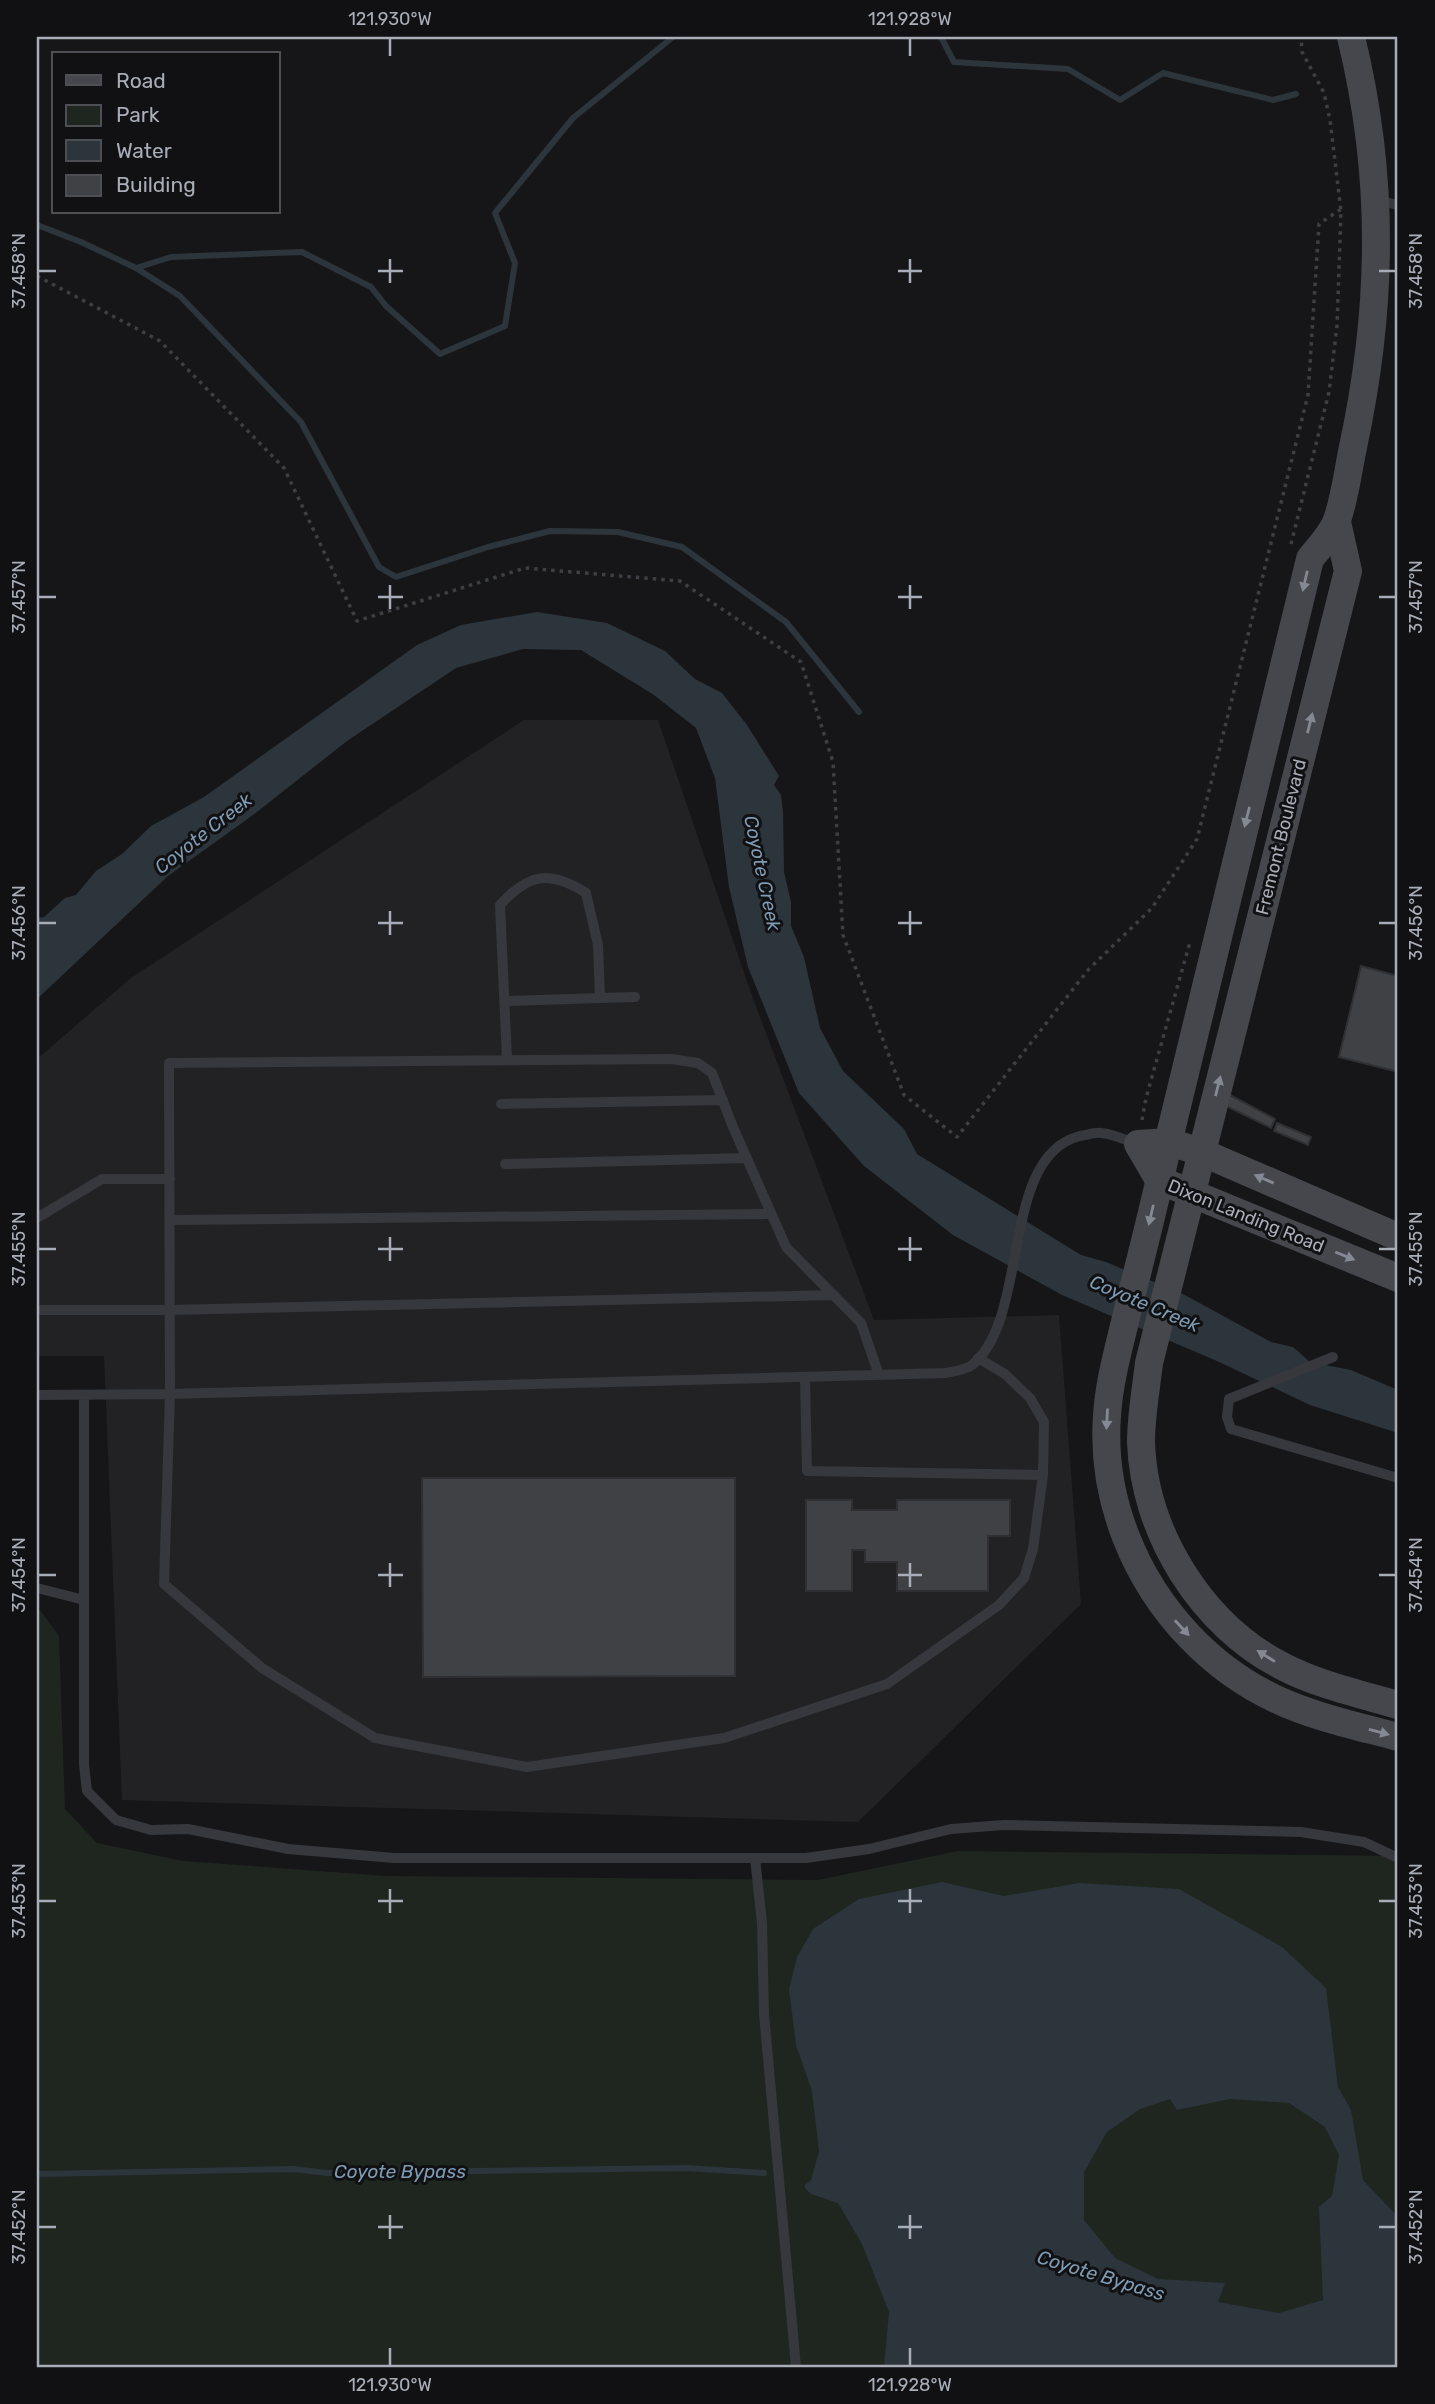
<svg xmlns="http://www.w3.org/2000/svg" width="1435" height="2404" viewBox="0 0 1435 2404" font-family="Rubik,sans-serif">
<rect width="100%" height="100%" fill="#161618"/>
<path fill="#222225" d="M 524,720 L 658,720 L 751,993 L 874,1320 L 1059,1315 L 1081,1604 L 858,1822 L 122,1800 L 104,1356 L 37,1356 L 37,1059 L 131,978 Z"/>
<path fill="#1e261f" d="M 37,1610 L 40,1610 L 59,1636 L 65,1809 L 97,1843 L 183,1861 L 387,1876 L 818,1880 L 958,1851 L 1398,1856 L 1398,2367 L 37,2367 Z"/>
<path fill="#2c353c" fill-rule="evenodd" d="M 537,612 L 607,623 L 665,651 L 695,679 L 722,693 L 747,725 L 779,776 L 774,785 L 781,795 L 783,812 L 784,872 L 791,902 L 791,926 L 804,957 L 820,1028 L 843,1071 L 904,1129 L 917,1154 L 1081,1255 L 1106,1262 L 1183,1294 L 1271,1342 L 1293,1347 L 1310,1362 L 1351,1370 L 1398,1390 L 1398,1433 L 1310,1405 L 1217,1361 L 1062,1295 L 953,1235 L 864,1166 L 799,1093 L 748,967 L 729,887 L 715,778 L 696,728 L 654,695 L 581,650 L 523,649 L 456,668 L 347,741 L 253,815 L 168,876 L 37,999 L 37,918 L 44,917 L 65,898 L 76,895 L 96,871 L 122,854 L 151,826 L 204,797 L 417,645 L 461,625 Z
M 942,1882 L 1004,1896 L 1079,1883 L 1179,1889 L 1282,1947 L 1326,1988 L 1338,2087 L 1351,2110 L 1363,2180 L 1398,2217 L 1398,2367 L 884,2367 L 889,2312 L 862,2244 L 838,2203 L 811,2194 L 805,2188 L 805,2185 L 811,2180 L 819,2151 L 812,2091 L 796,2045 L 789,1989 L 797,1957 L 813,1929 L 859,1899 ZM 1170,2099 L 1177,2110 L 1230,2099 L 1289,2103 L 1325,2127 L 1339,2155 L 1332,2196 L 1319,2207 L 1323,2300 L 1279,2313 L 1218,2302 L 1225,2283 L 1158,2279 L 1115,2258 L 1084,2220 L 1084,2172 L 1107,2132 L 1140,2109 Z"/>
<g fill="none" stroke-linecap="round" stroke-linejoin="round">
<path stroke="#2c353c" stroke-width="6" d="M 941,37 L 954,62 L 1068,69 L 1120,100 L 1163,73 L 1273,100 L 1296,94
M 37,225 L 81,242 L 136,268 L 180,296 L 301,422 L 379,567 L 396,577 L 488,547 L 550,531 L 618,532 L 682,547 L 786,622 L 859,712
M 136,268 L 171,257 L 302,252 L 371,287 L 386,306 L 440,354 L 505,326 L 515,263 L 495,213 L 573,118 L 673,37
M 37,2174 L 293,2169 L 327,2173 L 687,2168 L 764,2173"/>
</g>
<path fill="#404145" stroke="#303034" stroke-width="2" d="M 1361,966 L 1398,976 L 1398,1072 L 1339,1057 Z
M 1230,1095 L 1275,1119 L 1271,1128 L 1226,1106 Z
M 1277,1123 L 1311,1137 L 1308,1145 L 1274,1131 Z
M 422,1478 L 735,1478 L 735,1676 L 423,1677 Z
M 806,1500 L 852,1500 L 852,1510 L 897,1510 L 897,1500 L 1010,1500 L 1010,1536 L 988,1536 L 988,1591 L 897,1591 L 897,1562 L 865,1562 L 865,1550 L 852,1550 L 852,1591 L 806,1591 Z"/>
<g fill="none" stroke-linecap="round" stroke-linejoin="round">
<path stroke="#3d3f44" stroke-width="3.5" stroke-dasharray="3.5 5" stroke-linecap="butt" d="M 37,276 L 160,341 L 284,468 L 357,621 L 525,568 L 680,581 L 801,662 L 833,762 L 843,935 L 904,1095 L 957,1137 L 1088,970 L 1152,908 L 1197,839 L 1308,395 L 1319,224 L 1341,209
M 1291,544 L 1329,392 L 1337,326 L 1341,211 L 1330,120 L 1324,93 L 1302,52 L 1301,37
M 1142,1120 L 1146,1098 L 1190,942"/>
<path stroke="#37383d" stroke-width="10" d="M 1377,200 L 1398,205
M 600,998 L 635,997
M 505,1001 L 600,998 L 598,945 L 586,893 C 550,870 529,873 500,905 L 507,1060
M 501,1104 L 723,1100
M 505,1164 L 746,1158
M 37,1218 L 102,1179 L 170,1179
M 170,1220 L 771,1214
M 37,1310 L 170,1310 L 834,1295
M 1333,1357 L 1229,1399 L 1227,1417 L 1231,1429 L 1398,1478
M 879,1375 L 861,1323 L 786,1247 L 733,1127 L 712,1073 L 698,1063 L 671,1059 L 169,1063 L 170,1394 L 164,1584 L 262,1668 L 375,1738 L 527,1767 L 724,1738 L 887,1684 L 999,1605 L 1024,1578 L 1033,1549 L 1043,1475 L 1044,1422 L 1030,1398 L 1005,1374 L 978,1358
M 805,1377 L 807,1471 L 1043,1475
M 37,1395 L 170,1394 L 946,1373 C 954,1371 966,1370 972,1365 C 1031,1318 999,1156 1080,1136 C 1087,1135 1095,1132 1101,1133 C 1113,1134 1126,1140 1137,1144
M 84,1395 L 84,1765 L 87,1791 L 116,1820 L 151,1830 L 188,1829 L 288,1849 L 394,1858 L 806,1858 L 869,1849 L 951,1829 L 1004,1825 L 1301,1832 L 1364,1842 L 1398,1858
M 37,1588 L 84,1600
M 755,1858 L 762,1923 L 764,2014 L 796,2367"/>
<path stroke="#45474d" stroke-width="28" d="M 1351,37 C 1385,176 1383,307 1353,447 C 1348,471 1345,497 1337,520 C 1332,534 1319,547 1310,559 C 1264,754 1214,948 1168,1143 C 1156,1199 1142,1254 1128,1309 C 1120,1344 1109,1380 1107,1416 C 1104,1457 1111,1499 1126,1537 C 1155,1611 1213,1673 1287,1704 C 1323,1719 1361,1727 1398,1737
M 1337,522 L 1348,571 L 1149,1363 C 1146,1389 1141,1416 1141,1442 C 1144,1533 1202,1625 1282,1666 C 1318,1685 1360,1694 1398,1705
M 1398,1237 L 1201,1152 L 1169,1142 L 1138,1144 L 1159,1180 L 1398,1278"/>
</g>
<defs><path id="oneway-solid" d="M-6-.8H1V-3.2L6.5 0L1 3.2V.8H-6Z" transform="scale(1.75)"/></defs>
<g fill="#858993">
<use href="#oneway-solid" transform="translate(1305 581) rotate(103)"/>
<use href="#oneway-solid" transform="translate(1310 723) rotate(-76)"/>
<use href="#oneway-solid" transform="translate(1247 817) rotate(104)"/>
<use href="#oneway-solid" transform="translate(1218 1086) rotate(-76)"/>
<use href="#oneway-solid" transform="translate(1264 1179) rotate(-157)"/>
<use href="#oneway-solid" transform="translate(1151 1215) rotate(103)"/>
<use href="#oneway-solid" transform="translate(1345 1256) rotate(22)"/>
<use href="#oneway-solid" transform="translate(1107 1419) rotate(93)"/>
<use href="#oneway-solid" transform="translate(1182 1628) rotate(47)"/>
<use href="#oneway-solid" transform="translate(1266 1656) rotate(-148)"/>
<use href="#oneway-solid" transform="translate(1379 1732) rotate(15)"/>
</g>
<path fill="none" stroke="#a8adb8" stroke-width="2.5" d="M 390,38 L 390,56M 910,38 L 910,56M 390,259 L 390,283M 910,259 L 910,283M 38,271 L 56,271M 378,271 L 403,271M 898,271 L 922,271M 1379,271 L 1396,271M 390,585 L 390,609M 910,585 L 910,609M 38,597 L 56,597M 378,597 L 403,597M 898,597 L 922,597M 1379,597 L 1396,597M 390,911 L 390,935M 910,911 L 910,935M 38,923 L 56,923M 378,923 L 403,923M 898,923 L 922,923M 1379,923 L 1396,923M 390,1237 L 390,1261M 910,1237 L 910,1261M 38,1249 L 56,1249M 378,1249 L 403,1249M 898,1249 L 922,1249M 1379,1249 L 1396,1249M 390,1563 L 390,1587M 910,1563 L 910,1587M 38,1575 L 56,1575M 378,1575 L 403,1575M 898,1575 L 922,1575M 1379,1575 L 1396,1575M 390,1889 L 390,1913M 910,1889 L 910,1913M 38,1901 L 56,1901M 378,1901 L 403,1901M 898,1901 L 922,1901M 1379,1901 L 1396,1901M 390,2215 L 390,2239M 910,2215 L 910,2239M 38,2227 L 56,2227M 378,2227 L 403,2227M 898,2227 L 922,2227M 1379,2227 L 1396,2227M 390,2348 L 390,2366M 910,2348 L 910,2366"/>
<g text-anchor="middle" stroke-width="6" stroke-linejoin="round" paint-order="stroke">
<g font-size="18" fill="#a8adb8" stroke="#111113">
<text transform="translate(1281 837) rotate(-76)" y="6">Fremont Boulevard</text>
<text transform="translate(1246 1216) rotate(22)" y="6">Dixon Landing Road</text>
</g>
<g font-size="19" font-style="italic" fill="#7f9bb3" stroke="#111113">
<text transform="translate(203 833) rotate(-38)" y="7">Coyote Creek</text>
<text transform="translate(763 873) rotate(78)" y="7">Coyote Creek</text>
<text transform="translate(1145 1303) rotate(23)" y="7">Coyote Creek</text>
<text x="400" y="2178">Coyote Bypass</text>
<text transform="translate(1101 2275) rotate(17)" y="7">Coyote Bypass</text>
</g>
</g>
<rect width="1435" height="2404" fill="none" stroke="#111113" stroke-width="77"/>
<rect x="52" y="52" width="228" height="161" fill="#111113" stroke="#4d4f55" stroke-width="2"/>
<rect x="66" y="75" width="35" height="10" fill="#45474d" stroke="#4d4f55" stroke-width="2"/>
<text x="116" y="88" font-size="21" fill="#a8adb8">Road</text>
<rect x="66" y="105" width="35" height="21" fill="#1e261f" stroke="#4d4f55" stroke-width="2"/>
<text x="116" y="122" font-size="21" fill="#a8adb8">Park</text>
<rect x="66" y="140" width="35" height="21" fill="#2c353c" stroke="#4d4f55" stroke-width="2"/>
<text x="116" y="158" font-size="21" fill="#a8adb8">Water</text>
<rect x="66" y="175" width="35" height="21" fill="#404145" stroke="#4d4f55" stroke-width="2"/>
<text x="116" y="192" font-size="21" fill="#a8adb8">Building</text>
<rect x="38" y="38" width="1358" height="2328" fill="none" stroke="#a8adb8" stroke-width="2.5"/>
<g font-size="18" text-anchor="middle" fill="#a8adb8">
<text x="390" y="25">121.930°W</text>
<text x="910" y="25">121.928°W</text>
<text transform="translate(19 271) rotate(-90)" y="6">37.458°N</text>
<text transform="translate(1416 271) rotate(-90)" y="6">37.458°N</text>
<text transform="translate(19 597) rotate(-90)" y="6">37.457°N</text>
<text transform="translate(1416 597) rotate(-90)" y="6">37.457°N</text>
<text transform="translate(19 923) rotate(-90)" y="6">37.456°N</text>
<text transform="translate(1416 923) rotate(-90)" y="6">37.456°N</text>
<text transform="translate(19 1249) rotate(-90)" y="6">37.455°N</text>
<text transform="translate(1416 1249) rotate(-90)" y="6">37.455°N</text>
<text transform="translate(19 1575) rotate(-90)" y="6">37.454°N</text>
<text transform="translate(1416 1575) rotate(-90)" y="6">37.454°N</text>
<text transform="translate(19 1901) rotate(-90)" y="6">37.453°N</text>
<text transform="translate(1416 1901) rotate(-90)" y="6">37.453°N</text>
<text transform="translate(19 2227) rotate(-90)" y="6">37.452°N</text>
<text transform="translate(1416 2227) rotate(-90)" y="6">37.452°N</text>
<text x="390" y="2391">121.930°W</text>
<text x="910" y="2391">121.928°W</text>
</g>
</svg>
